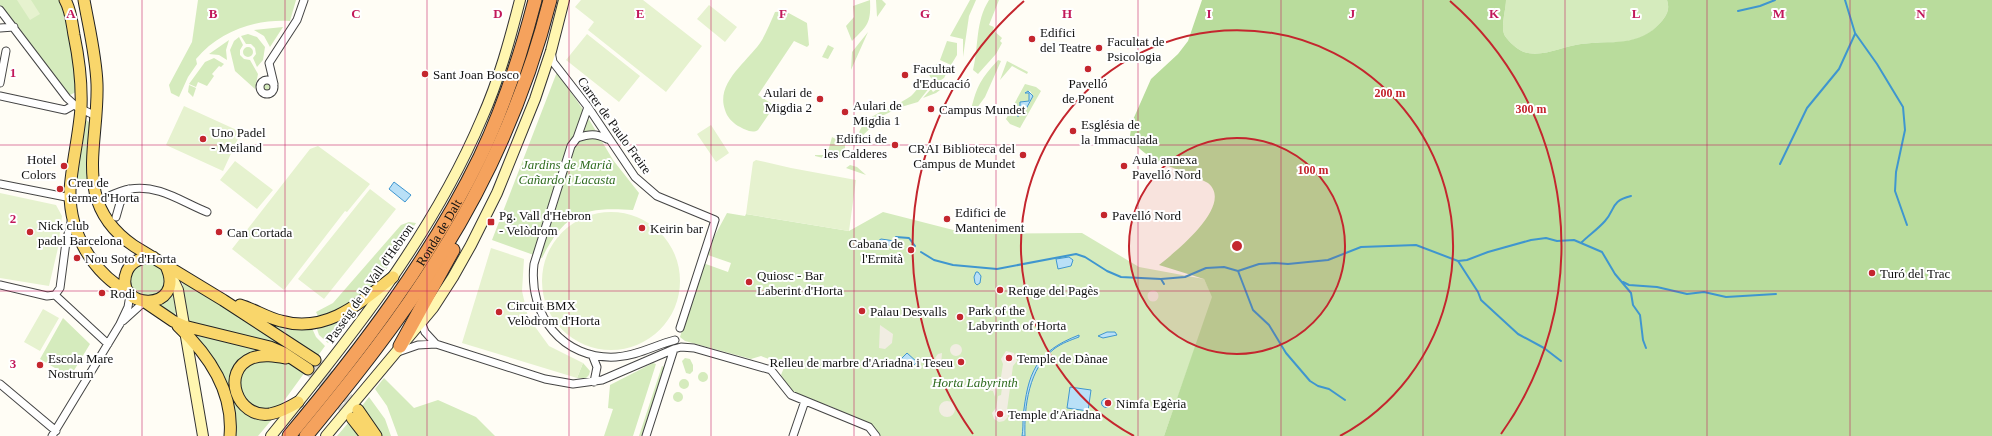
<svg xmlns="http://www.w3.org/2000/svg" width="1992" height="436" viewBox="0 0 1992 436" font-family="'Times New Roman',serif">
<rect width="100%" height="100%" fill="#fffdf5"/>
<path fill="#d5ebbd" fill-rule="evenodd" d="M 0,0 L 61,0 L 71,37 L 78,91 L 70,95 L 66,93 L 0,5 Z
M 198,0 L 296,0 L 290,21 C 255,19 220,31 196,59 L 197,64 L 188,77 L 179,97 L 171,93 L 169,85 L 192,42 Z
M 870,0 C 871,23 868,25 852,41 L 846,26 L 854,17 L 853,6 Z
M 876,0 L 882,0 L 886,4 L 877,17 Z
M 970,0 L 976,0 L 969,16 L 963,57 L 963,39 L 950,36 Z
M 989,0 L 999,0 L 989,25 L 994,27 L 993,30 L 1002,38 L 1000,41 L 1002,43 L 996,54 L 978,74 L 973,70 C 979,46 975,22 989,0 Z
M 1506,0 L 1667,0 C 1670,9 1667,15 1661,22 C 1639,49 1610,40 1581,44 C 1563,46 1542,58 1524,52 C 1518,50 1509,42 1505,36 C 1500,28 1506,10 1506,0 Z
M 785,11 L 807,23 L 809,45 L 807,47 L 794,41 L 758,95 L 772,104 L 773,108 L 758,130 C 752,134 744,129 738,126 C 732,122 727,117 725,110 C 715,82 749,61 762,40 C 767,31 771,21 775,12 Z
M 283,27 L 270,47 L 264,36 L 254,30 Z
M 868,32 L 851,70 L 852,52 Z
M 248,34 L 257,37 L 265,47 L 263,60 L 257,67 L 253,58 L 256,54 L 255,48 L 251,44 L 246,44 L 241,36 Z
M 239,37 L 243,45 L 240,50 L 240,55 L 244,59 L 250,60 L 258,74 L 255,89 L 235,71 L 230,50 L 234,41 Z
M 229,40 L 226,50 L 227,60 L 219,55 L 209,54 Z
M 947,41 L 957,43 L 957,55 L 951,65 L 940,60 Z
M 828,45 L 834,48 L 828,59 L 822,57 Z
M243 52a5 5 0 1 1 10 0a5 5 0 1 1-10 0Z
M 214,58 L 224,64 L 221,67 L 219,66 L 212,74 L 214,76 L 207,86 L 198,82 L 196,87 L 189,84 L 205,62 Z
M 998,60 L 1001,61 L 985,97 L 974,112 L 971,110 C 977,85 981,79 998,60 Z
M 1007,61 L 1028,72 L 1027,74 L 1012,66 L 1000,80 Z
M 938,62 L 949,68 L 944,78 L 935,84 L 929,75 Z
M 557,72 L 584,111 L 613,160 L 639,193 L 633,210 C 584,207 565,212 542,258 L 492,240 Z
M 924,79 L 930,87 L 918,102 L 901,107 L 884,115 L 858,140 C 858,114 894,109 911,96 C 916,92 920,84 924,79 Z
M261 87a5 5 0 1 1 10 0a5 5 0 1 1-10 0Z
M 947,82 L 948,84 L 936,93 L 923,98 L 931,89 L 933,92 Z
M 1025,84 L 1036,87 L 1041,91 L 1020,128 L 1010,124 L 1006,119 ZM 1030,91 L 1033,96 L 1027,108 L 1019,114 L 1017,114 L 1020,110 L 1021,102 L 1029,101 L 1029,93 L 1025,92 Z
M 189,85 L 196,88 L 193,97 L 188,92 Z
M 86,120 L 88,121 L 91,126 L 87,168 L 90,186 L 82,188 L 75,187 L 83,122 Z
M 832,137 L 845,144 L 845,154 L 831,160 L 815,156 L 815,155 L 827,155 Z
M 850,165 L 857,167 L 866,175 L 846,168 Z
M 883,212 L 969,234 L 1082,233 L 1139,267 L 1204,279 L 1213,297 L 1164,436 L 879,436 L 866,423 L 830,406 L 805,399 L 793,393 L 781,375 L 785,365 L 761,356 L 751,359 L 685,341 L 680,337 L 703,263 L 728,272 L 731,263 L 708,255 L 714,237 L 727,213 L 745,216 L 746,214 L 849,231 Z
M 409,222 L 416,223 C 390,266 370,303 318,316 L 316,312 L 333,303 L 401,225 Z
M131 280a17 17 0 1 1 34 0a17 17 0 1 1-34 0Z
M 182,279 L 312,363 L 310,366 L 187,323 Z
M 172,289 L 176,312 L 174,317 L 155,305 Z
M 362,306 L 345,322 L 328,343 L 319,335 L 316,326 Z
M 258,317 L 311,326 L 316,337 L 325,346 L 317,357 Z
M 63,318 L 90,344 L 70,377 L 40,359 Z
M 197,335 L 271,352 L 242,363 L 235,399 L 274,417 L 258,436 L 233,436 L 233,421 L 196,337 Z
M 685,358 L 690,359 L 693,365 L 693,371 L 690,374 L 686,373 L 682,361 Z
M 254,360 L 284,361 L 305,372 L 281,405 L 273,408 L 274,411 L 261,412 L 240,398 L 240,374 Z
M 583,363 L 590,371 L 589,375 L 586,378 L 577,378 Z
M 653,363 L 656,364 L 633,436 L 604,436 L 613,409 L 608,408 L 610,385 Z
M 662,366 L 664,367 L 642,436 L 639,436 Z
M698 377a5 5 0 1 1 10 0a5 5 0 1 1-10 0Z
M 384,378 L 414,408 L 438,400 L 476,417 L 495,436 L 398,436 L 387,406 L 375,389 Z
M679 384a5 5 0 1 1 10 0a5 5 0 1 1-10 0Z
M673 397a5 5 0 1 1 10 0a5 5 0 1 1-10 0Z
M 369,397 L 385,419 L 391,436 L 381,436 L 361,407 Z
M 349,422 L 360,436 L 337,436 Z"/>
<path fill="#b9dc9c" d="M 1202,0 L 1506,0 C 1506,10 1500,28 1505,36 C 1509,42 1518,50 1524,52 C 1542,58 1563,46 1581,44 C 1610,40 1639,48 1661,22 C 1667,15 1670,9 1667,0 L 1992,0 L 1992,436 L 1164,436 L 1212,297 L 1204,279 L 1159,265 C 1174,253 1235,205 1208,183 C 1183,169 1144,163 1130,136 L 1132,122 L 1151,79 L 1178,54 L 1188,41 Z"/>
<path fill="#e6f2cf" d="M 17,0 L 31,0 L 40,14 L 30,20 Z
M 581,0 L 643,0 L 702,46 L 666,92 L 588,30 L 594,22 L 575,7 Z
M 709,5 L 737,27 L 725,42 L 697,19 Z
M 587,34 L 640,76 L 619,102 L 566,60 Z
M 184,106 L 241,132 L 223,171 L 166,145 Z
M 711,125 L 729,153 L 716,162 L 697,134 Z
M 318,146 L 370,184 L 347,212 L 345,211 L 284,290 L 232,249 L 310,149 Z
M 756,160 L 791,168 L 856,180 L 849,231 L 746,214 L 753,162 Z
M 235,161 L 273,190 L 257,209 L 220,180 Z
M 370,189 L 396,209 L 324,299 L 298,279 Z
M 0,193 L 56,205 L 62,216 L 58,248 L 49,286 L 0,278 Z
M542 281a69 69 0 1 1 138 0a69 69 0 1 1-138 0Z
M 491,248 L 524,259 L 522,291 L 528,317 L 549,346 L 583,363 L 577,378 L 462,343 Z
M 43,309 L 59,318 L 40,351 L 24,342 Z"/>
<path fill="#f1ede2" d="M1147.5 296a5.5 5.5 0 1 1 11 0a5.5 5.5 0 1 1-11 0Z
M 880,325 L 893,334 L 892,343 L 885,349 L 879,348 Z
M950 350a6 6 0 1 1 12 0a6 6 0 1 1-12 0Z
M 1006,351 L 1014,353 L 1017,361 L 1013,366 L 1007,410 L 1008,417 L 1004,421 L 999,422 L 994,419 L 992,413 L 996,408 L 998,396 L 1001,395 L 1003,380 L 1001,377 L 1003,364 L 1001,359 Z
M 942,353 L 941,365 L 937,363 L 935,358 L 938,354 Z
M 999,376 L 997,387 L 995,397 L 993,391 L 987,390 L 984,385 L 987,380 L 994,380 Z
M939 409a8 8 0 1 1 16 0a8 8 0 1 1-16 0Z"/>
<path fill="#b9e0f7" stroke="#3f96cf" d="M 1028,91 L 1033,96 L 1026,109 L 1020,113 L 1019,116 L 1017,116 L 1020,110 L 1020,102 L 1029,101 L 1029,93 L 1025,93 Z
M 394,182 L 411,195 L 405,202 L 389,189 Z
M 881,239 L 895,241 L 898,244 L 893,247 L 887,244 L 880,244 L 878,241 Z
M 1069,257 L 1073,260 L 1071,266 L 1058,269 L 1056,259 Z
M 976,272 L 978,272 L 981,276 L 980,283 L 977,285 L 975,283 L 974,277 Z
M 1107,332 L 1115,332 L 1117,335 L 1103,338 L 1098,336 Z
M 1079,335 L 1079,337 C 1071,340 1062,343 1054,349 C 1029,368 1024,406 1025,436 L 1022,436 C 1023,430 1023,424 1023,417 C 1028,373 1035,352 1079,335 Z
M 907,353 L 917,362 L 910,369 L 901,359 Z
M 1070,387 L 1091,390 L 1088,411 L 1067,408 Z
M1101.5 403a4.5 4.5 0 1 1 9 0a4.5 4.5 0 1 1-9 0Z"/>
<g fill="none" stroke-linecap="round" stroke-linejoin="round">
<path stroke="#3f96cf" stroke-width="2" d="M 1845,0 L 1855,33 L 1877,64 L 1903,107 L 1905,130 L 1896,172 L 1895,191 L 1907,225
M 1738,11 L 1760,6 L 1775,0
M 1780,164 L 1807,108 L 1839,69 L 1855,34
M 896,237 L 909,238 L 915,246
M 1582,242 C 1589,235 1598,229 1605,221 C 1616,209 1610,201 1631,196
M 921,252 L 934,260 L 953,265 L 997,269 L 1076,254 L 1085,257 L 1107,271 L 1121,277 L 1161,279 L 1185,277 L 1206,268 L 1224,267 L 1238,271 L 1259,264 L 1275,263 L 1288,264 L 1328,260 L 1361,247 L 1416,245 L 1458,261 L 1467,260 L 1488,252 L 1531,240 L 1546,238 L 1557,241 L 1574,240 L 1602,252 L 1615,274 L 1631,293 L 1633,305 L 1640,315 L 1643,340 L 1646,348
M 1458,261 L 1478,292 L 1481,300 L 1518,334 L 1544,348 L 1561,361
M 1238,271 L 1253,310 L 1269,325 L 1286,353 L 1310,381 L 1318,386 L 1329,389 L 1345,400
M 1161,279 L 1164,284
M 1623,282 L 1629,285 L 1657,287 L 1687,294 L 1704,292 L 1726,297 L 1776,294"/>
<path stroke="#dbdad3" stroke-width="11" stroke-dasharray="11 5.5" stroke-linecap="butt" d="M 315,360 L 358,410
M 308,369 L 323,383 L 352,418"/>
<defs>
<path id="street" d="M 0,10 L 67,98 L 77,107 L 96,116
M 0,28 L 14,27
M 551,51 L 553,62 L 588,107 L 635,177 L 657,196 L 715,220 L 680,328
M260 87a7 7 0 1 1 14 0a7 7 0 1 1-14 0Z
M 0,83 L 6,51
M 274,84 L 269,63 L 297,20 L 304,0
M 0,96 L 65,110 L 74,105
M 588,107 L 577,138 L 571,146 L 534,264 C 528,315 563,360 616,357 C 637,356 655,345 675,340
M 577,138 C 589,134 596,133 607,139
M 0,184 L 71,198
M 98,201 C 108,197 120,190 130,189 C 158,184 182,202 207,212
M 116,217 L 120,203 L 129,189
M 0,285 L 47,296 L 55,295 L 108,344
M 55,295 L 60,288 L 66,242 L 72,218
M 123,321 L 144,302
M 421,322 L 425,332 L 436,344 L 545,379 L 573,384 L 602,380 L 674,349 L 681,347 L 694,348 L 771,370 L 791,395 L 869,427 L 876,436
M 398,352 L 418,345 L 436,344
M 593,357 L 597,367 L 594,382
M 0,384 L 56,431
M 52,436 L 120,324 L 128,307 L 130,295
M 646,436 L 674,349
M 793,436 L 805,401"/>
<path id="secondary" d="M 169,271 L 178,290 L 203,436
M 271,436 C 351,337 432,236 482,118 C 499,80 510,39 520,0
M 326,436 L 433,308 L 453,277 L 471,245 L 497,193 L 535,99 L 551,51 L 564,0"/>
<path id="primary" d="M 65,0 C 71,10 72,24 74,35 C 79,59 82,84 81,108 C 79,135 72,163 70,190 C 69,233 92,272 129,293
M 84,0 C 89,28 96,56 97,84 C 99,146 71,203 134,246 L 223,300 L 315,360
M 153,257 C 142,258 132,260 127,271 C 111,311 188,313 166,266
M 145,302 L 173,321 L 184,326 L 270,347 L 284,353 L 308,369
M 240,305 C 254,309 267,318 281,321 C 326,334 360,303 393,277
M 178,326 C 209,355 234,391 230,436
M 286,358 C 275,356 263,354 252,358 C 220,371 237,419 270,414 C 280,412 290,407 298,402
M 358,410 L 376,436
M 352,418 L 366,436"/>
<g id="highway">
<path d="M 400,346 L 453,250"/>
<path id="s1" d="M 289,436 C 361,350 431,258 480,157 C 504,107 521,54 535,0"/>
<path d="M 306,436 C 353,379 400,320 439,257 C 489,178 527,91 550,0"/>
</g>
</defs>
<use href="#street" stroke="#444" stroke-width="9"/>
<use href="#secondary" stroke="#333" stroke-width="12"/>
<use href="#primary" stroke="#222" stroke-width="13"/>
<use href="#highway" stroke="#222" stroke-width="15"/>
<use href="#street" stroke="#fff" stroke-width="7"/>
<use href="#secondary" stroke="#fff6b0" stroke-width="10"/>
<use href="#primary" stroke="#f9d66b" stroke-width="11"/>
<use href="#highway" stroke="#f5a25d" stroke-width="13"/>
</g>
<path fill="none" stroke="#c2185b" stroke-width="1" stroke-opacity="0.55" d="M 142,0 L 142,436M 285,0 L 285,436M 427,0 L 427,436M 569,0 L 569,436M 711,0 L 711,436M 854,0 L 854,436M 996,0 L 996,436M 1138,0 L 1138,436M 1281,0 L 1281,436M 1423,0 L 1423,436M 1565,0 L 1565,436M 1707,0 L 1707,436M 1850,0 L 1850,436M 0,145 L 1992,145M 0,291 L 1992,291"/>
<circle cx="1237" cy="246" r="108" fill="#c4262e" fill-opacity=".12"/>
<g fill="none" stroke="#c4262e" stroke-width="2">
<circle cx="1237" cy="246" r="108"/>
<path d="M1134 436A216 216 0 1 1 1340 436"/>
<path d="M973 434A324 324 0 0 1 1024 1M1450 1A324 324 0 0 1 1501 434"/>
</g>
<g fill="#c4262e" stroke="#fff" stroke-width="1.5">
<circle cx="1032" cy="39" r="4"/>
<circle cx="1099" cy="48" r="4"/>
<circle cx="1088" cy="69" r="4"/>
<circle cx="425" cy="74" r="4"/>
<circle cx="905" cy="75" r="4"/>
<circle cx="820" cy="99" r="4"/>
<circle cx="931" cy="109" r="4"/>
<circle cx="845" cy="112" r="4"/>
<circle cx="1073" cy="131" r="4"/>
<circle cx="203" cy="139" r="4"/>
<circle cx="895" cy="145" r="4"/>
<circle cx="1023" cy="155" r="4"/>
<circle cx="64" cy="166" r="4"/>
<circle cx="1124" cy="166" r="4"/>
<circle cx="60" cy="189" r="4"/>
<circle cx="1104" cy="215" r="4"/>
<circle cx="947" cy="219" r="4"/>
<rect x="487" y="218" width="8" height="8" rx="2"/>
<circle cx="642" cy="228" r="4"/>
<circle cx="30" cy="232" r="4"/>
<circle cx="219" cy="232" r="4"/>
<circle cx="911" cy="250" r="4"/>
<circle cx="77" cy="258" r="4"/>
<circle cx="1872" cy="273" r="4"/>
<circle cx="749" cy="282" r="4"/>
<circle cx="1000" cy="290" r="4"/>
<circle cx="102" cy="293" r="4"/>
<circle cx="862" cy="311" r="4"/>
<circle cx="499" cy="312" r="4"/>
<circle cx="960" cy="317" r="4"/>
<circle cx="1009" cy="358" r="4"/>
<circle cx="961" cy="362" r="4"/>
<circle cx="40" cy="365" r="4"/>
<circle cx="1108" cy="403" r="4"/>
<circle cx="1000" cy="414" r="4"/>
</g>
<g text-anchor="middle" stroke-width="4" stroke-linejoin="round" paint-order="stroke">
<g font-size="13" fill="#111" stroke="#fff" text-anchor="start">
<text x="1040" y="37">Edifici<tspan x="1040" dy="15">del Teatre</tspan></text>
<text x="1107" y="46">Facultat de<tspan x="1107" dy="15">Psicologia</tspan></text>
<text x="913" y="73">Facultat<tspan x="913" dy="15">d'Educació</tspan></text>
<text x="433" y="79">Sant Joan Bosco</text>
<text x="1088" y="88" text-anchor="middle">Pavelló<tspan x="1088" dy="15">de Ponent</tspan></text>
<text x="812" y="97" text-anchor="end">Aulari de<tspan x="812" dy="15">Migdia 2</tspan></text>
<text x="853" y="110">Aulari de<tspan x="853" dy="15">Migdia 1</tspan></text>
<text x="939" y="114">Campus Mundet</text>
<text x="1081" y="129">Església de<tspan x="1081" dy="15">la Immaculada</tspan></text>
<text x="211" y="137">Uno Padel<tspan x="211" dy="15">- Meiland</tspan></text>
<text x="887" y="143" text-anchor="end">Edifici de<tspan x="887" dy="15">les Calderes</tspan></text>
<text x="1015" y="153" text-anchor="end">CRAI Biblioteca del<tspan x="1015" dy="15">Campus de Mundet</tspan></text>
<text x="56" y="164" text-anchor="end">Hotel<tspan x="56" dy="15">Colors</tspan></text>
<text x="1132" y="164">Aula annexa<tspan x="1132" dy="15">Pavelló Nord</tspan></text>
<text x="68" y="187">Creu de<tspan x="68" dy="15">terme d'Horta</tspan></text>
<text x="955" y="217">Edifici de<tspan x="955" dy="15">Manteniment</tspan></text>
<text x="499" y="220">Pg. Vall d'Hebron<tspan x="499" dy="15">- Velòdrom</tspan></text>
<text x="1112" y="220">Pavelló Nord</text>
<text x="38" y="230">Nick club<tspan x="38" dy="15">padel Barcelona</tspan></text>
<text x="650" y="233">Keirin bar</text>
<text x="227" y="237">Can Cortada</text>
<text x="903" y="248" text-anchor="end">Cabana de<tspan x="903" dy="15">l'Ermità</tspan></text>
<text x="85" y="263">Nou Soto d'Horta</text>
<text x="1880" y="278">Turó del Trac</text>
<text x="757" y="280">Quiosc - Bar<tspan x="757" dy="15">Laberint d'Horta</tspan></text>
<text x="1008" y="295">Refuge del Pagès</text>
<text x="110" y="298">Rodi</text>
<text x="507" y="310">Circuit BMX<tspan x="507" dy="15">Velòdrom d'Horta</tspan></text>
<text x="968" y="315">Park of the<tspan x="968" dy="15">Labyrinth of Horta</tspan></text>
<text x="870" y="316">Palau Desvalls</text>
<text x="48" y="363">Escola Mare<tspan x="48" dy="15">Nostrum</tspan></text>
<text x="1017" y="363">Temple de Dànae</text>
<text x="953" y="367" text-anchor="end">Relleu de marbre d'Ariadna i Teseu</text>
<text x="1116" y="408">Nimfa Egèria</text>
<text x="1008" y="419">Temple d'Ariadna</text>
</g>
<g font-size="13" fill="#111" stroke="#fff">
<text transform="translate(615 125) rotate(54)" y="5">Carrer de Paulo Freire</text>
<text dy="5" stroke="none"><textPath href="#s1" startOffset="253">Ronda de Dalt</textPath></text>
<text transform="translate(369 283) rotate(-55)" y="5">Passeig de la Vall d'Hebron</text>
</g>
<g font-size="13" font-style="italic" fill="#2f6b1f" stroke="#fff">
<text x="567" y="169">Jardins de Marià<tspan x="567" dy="15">Cañardo i Lacasta</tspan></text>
<text x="975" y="387">Horta Labyrinth</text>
</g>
</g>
<g font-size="13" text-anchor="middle" font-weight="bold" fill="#c2185b" stroke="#fff" stroke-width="4" stroke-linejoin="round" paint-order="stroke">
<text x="71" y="18">A</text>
<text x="213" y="18">B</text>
<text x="356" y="18">C</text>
<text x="498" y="18">D</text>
<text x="640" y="18">E</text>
<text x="783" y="18">F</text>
<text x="925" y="18">G</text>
<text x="1067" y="18">H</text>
<text x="1209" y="18">I</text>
<text x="1352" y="18">J</text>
<text x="1494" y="18">K</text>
<text x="1636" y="18">L</text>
<text x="1779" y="18">M</text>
<text x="1921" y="18">N</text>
<text x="13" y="77">1</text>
<text x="13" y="223">2</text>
<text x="13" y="368">3</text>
</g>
<circle cx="1237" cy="246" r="6" fill="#c4262e" stroke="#fff" stroke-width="2"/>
<g font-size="12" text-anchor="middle" font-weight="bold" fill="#c4262e" stroke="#fff" stroke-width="4" stroke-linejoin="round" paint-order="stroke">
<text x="1390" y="97">200 m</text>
<text x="1531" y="113">300 m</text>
<text x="1313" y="174">100 m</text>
</g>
</svg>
